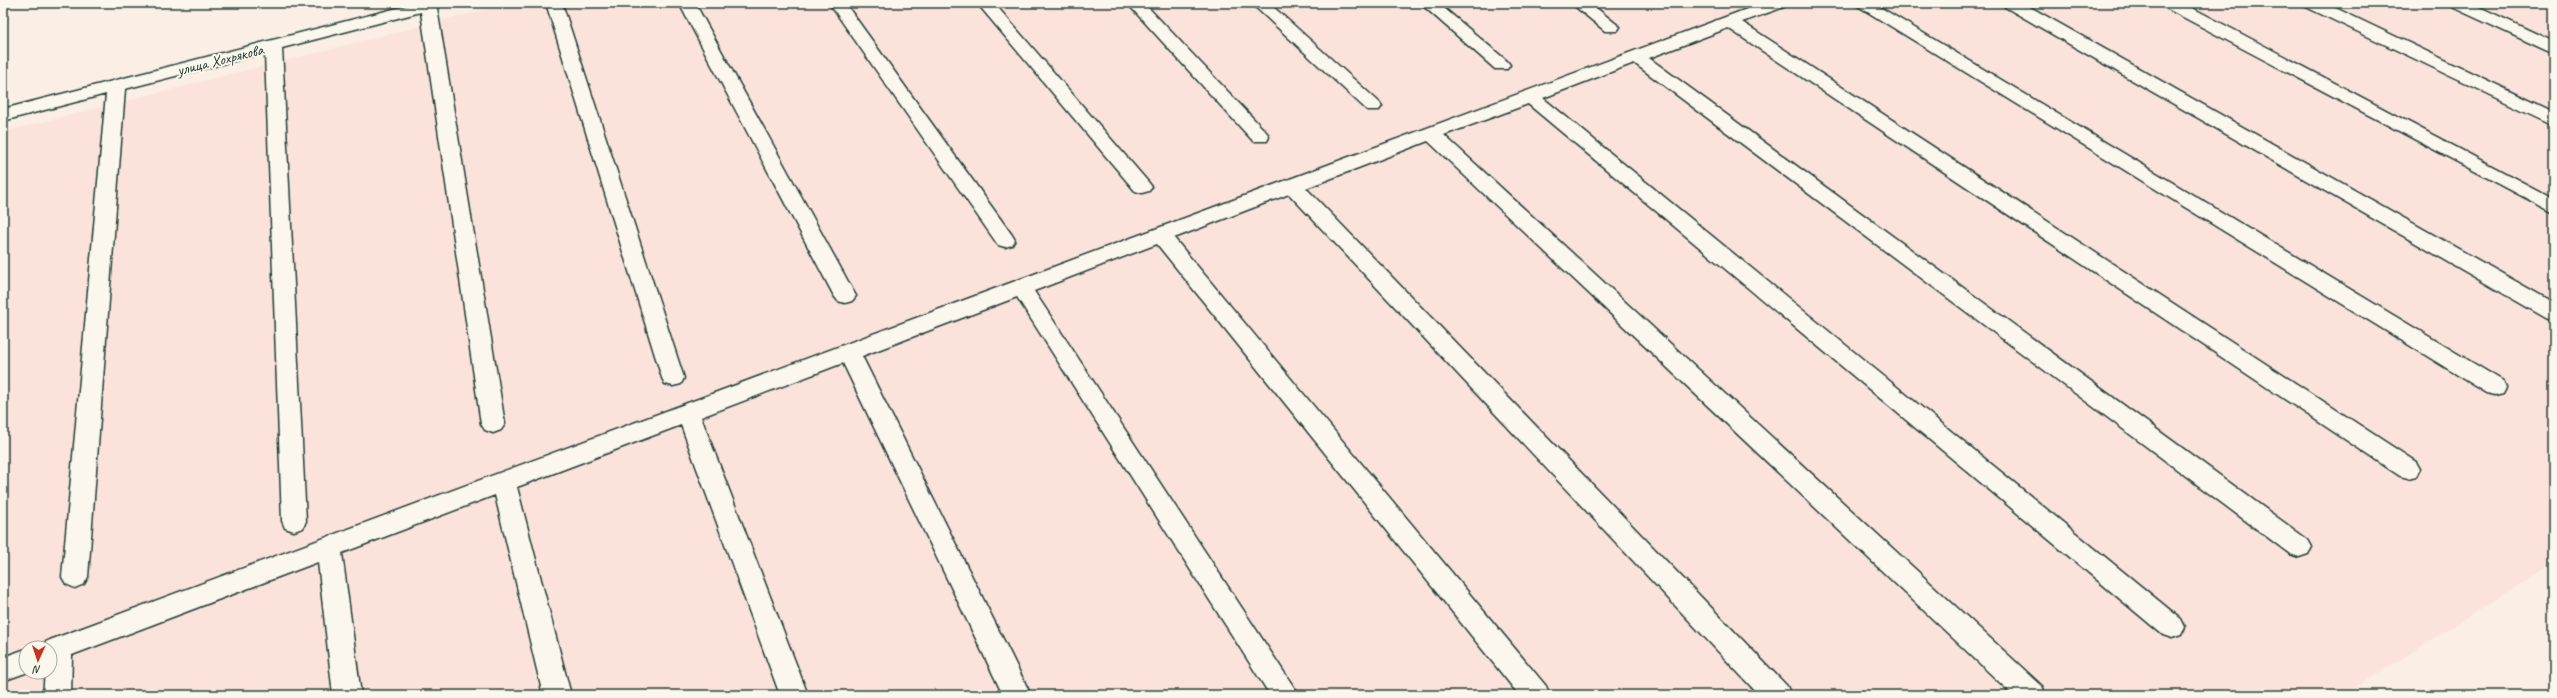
<svg xmlns="http://www.w3.org/2000/svg" width="2557" height="698" viewBox="0 0 2557 698" font-family="Caveat,sans-serif">
<rect width="100%" height="100%" fill="#fbeee4"/>
<filter id="ink" filterUnits="userSpaceOnUse"><feTurbulence type="fractalNoise" baseFrequency=".025" numOctaves="2"/><feDisplacementMap in="SourceGraphic" scale="8" xChannelSelector="R" yChannelSelector="G"/><feConvolveMatrix kernelMatrix="1 2 1 2 8 2 1 2 1" color-interpolation-filters="sRGB"/></filter>
<g filter="url(#ink)">
<path fill="#fbe3db" fill-rule="evenodd" d="M 512,3 L 2554,3 L 2554,563 L 2344,695 L 3,695 L 3,132 ZM 26,648 L 50,648 L 50,672 L 26,672 Z"/>
<g fill="none" stroke-linecap="round" stroke-linejoin="round">
<defs>
<path id="minor" d="M 417,3 L 445,3 L 437,8 L 505,424 L 501,430 L 493,433 L 485,430 L 481,424 L 421,12 L 282,48 L 306,521 L 303,528 L 294,531 L 285,528 L 282,521 L 265,53 L 125,89 L 88,577 L 84,584 L 75,588 L 66,584 L 62,577 L 106,94 L 3,121 L 3,109 Z
M 546,3 L 562,3 L 684,378 L 681,384 L 673,386 L 665,384 L 662,378 Z
M 679,3 L 695,3 L 856,296 L 852,301 L 845,303 L 838,301 L 834,296 Z
M 829,3 L 845,3 L 1012,235 L 1015,240 L 1012,245 L 1005,247 L 998,245 Z
M 977,3 L 994,3 L 1149,183 L 1152,187 L 1149,191 L 1142,193 L 1135,191 Z
M 1127,3 L 1144,3 L 1267,133 L 1269,137 L 1267,141 L 1253,141 Z
M 1251,3 L 1269,3 L 1379,102 L 1382,106 L 1379,110 L 1367,110 Z
M 1420,3 L 1438,3 L 1507,61 L 1510,65 L 1507,69 L 1495,69 Z
M 1571,3 L 1590,3 L 1620,27 L 1617,31 L 1605,31 Z
M 1763,3 L 1786,3 L 1784,7 L 1742,22 L 2416,462 L 2420,469 L 2416,476 L 2408,478 L 2400,476 L 1728,28 L 1649,58 L 2308,540 L 2312,547 L 2308,554 L 2299,557 L 2290,554 L 1634,63 L 1543,98 L 2181,619 L 2185,627 L 2181,635 L 2172,638 L 2163,635 L 1528,104 L 1444,135 L 2042,686 L 2046,695 L 2013,695 L 1428,141 L 1306,188 L 1787,686 L 1791,695 L 1759,695 L 1289,194 L 1174,238 L 1546,686 L 1550,695 L 1519,695 L 1157,244 L 1034,291 L 1299,695 L 1270,695 L 1017,297 L 862,356 L 1031,695 L 1003,695 L 843,363 L 701,417 L 808,695 L 780,695 L 681,425 L 517,487 L 571,695 L 543,695 L 495,495 L 342,553 L 361,695 L 333,695 L 318,562 L 72,655 L 71,695 L 43,695 L 45,672 L 50,672 L 50,648 L 39,648 L 41,644 L 50,640 Z
M 1853,3 L 1873,3 L 2503,381 L 2506,387 L 2503,393 L 2495,395 L 2487,393 Z
M 2003,3 L 2023,3 L 2554,303 L 2554,321 L 2546,318 L 2005,7 Z
M 2162,3 L 2183,3 L 2554,199 L 2554,213 L 2164,7 Z
M 2304,3 L 2325,3 L 2554,112 L 2554,125 L 2306,7 Z
M 2450,3 L 2471,3 L 2554,42 L 2554,54 L 2452,7 Z
M 26,649 L 26,672 L 28,672 L 3,681 L 3,657 Z"/>
</defs>
<use href="#minor" stroke="#1f3d34" stroke-width="3"/>
<use href="#minor" fill="#fbf7ec" fill-rule="evenodd"/>
</g>
</g>
<g text-anchor="middle" stroke-width="4" stroke-linejoin="round" paint-order="stroke">
<g font-size="16" fill="#1f3d34" stroke="#fbf7ec">
<text transform="translate(220 59) rotate(-14)" y="6">улица Хохрякова</text>
</g>
</g>
<rect width="2557" height="698" fill="none" stroke="#fbf7ec" stroke-width="16"/>
<rect x="8" y="8" width="2541" height="682" fill="none" stroke="#1f3d34" stroke-width="1.5" filter="url(#ink)"/>
<g transform="translate(38 660) rotate(183)"><circle r="19" fill="#fbf7ec" stroke="#a3ada2"/>
<path d="M0-3L7 15L0 10L-7 15Z" fill="#c8321e"/>
<text y="-6" font-size="11" font-weight="bold" text-anchor="middle" fill="#1f3d34">N</text>
</g>
</svg>
